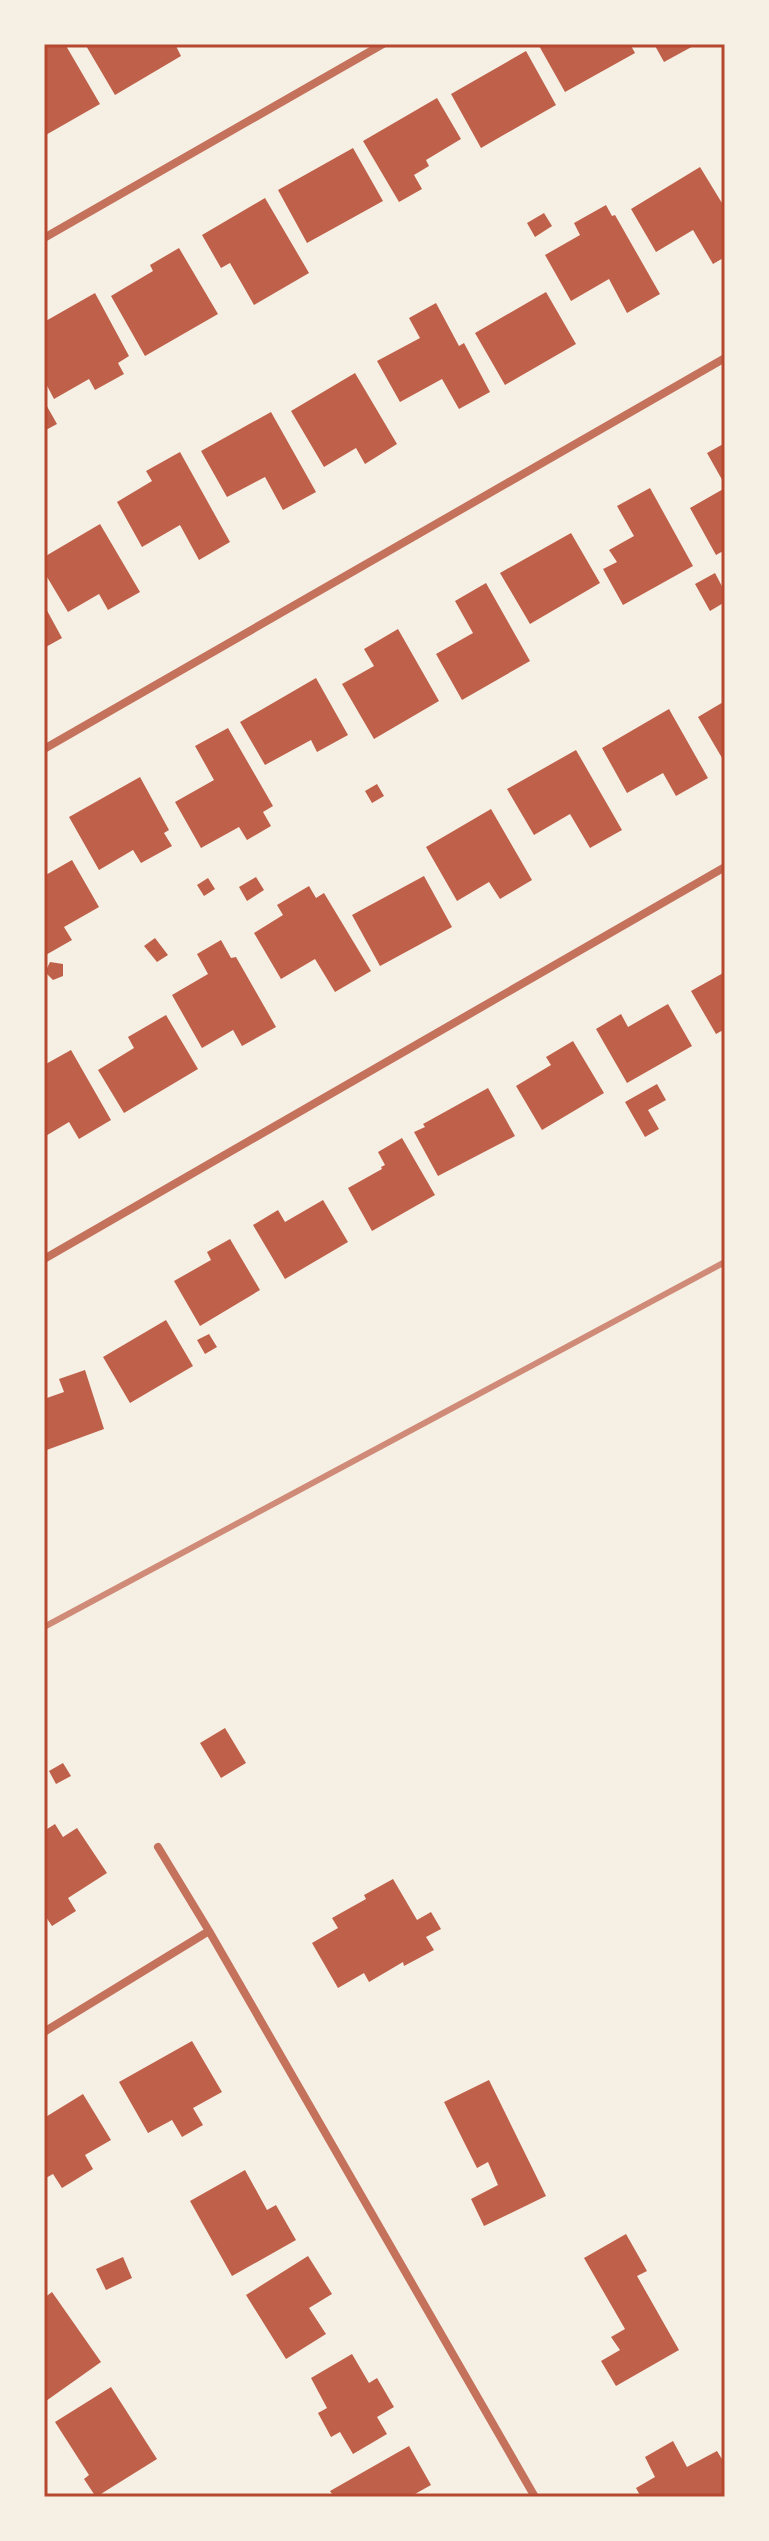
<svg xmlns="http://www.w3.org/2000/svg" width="769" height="2541" viewBox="0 0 769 2541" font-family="Helvetica,sans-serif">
<rect width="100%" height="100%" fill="#f6efe4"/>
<path fill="#bf614a" d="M 44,44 L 65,44 L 100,104 L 44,136 Z
M 85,44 L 175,44 L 181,56 L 115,95 Z
M 538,44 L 630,44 L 635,53 L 565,92 Z
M 654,44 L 697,44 L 664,62 Z
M 526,51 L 556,105 L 481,148 L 451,94 Z
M 437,98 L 461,139 L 426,160 L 429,166 L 414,175 L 422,189 L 399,202 L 363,141 Z
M 353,148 L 383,201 L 307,243 L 278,190 Z
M 700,167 L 725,208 L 725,257 L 713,264 L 693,230 L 656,252 L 631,209 Z
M 265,198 L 309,273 L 254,305 L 230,263 L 221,268 L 202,235 Z
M 606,205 L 612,216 L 615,215 L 660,294 L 627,313 L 609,279 L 571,301 L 545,255 L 580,235 L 574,223 Z
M 544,213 L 552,226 L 535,237 L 527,223 Z
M 179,248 L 218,314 L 145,356 L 111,296 L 153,271 L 150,265 Z
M 546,292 L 576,344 L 505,385 L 475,333 Z
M 95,293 L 129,356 L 118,363 L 124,374 L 95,390 L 89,379 L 54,399 L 44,380 L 44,322 Z
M 436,303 L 459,346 L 464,343 L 490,392 L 459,409 L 442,379 L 400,402 L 377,361 L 420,338 L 409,318 Z
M 355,373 L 397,444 L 365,464 L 356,448 L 324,467 L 291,411 Z
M 44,401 L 57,424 L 44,431 Z
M 271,412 L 316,492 L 283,510 L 265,477 L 227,497 L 201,451 Z
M 725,443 L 725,485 L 707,453 Z
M 180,452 L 230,542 L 199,560 L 180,525 L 142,547 L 117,502 L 152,481 L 146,471 Z
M 650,488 L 693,566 L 623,605 L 603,569 L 617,562 L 609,550 L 634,536 L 617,506 Z
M 725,488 L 725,550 L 716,555 L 690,508 Z
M 100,524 L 140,592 L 108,610 L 99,594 L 68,612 L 44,572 L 44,557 Z
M 571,533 L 600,583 L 530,624 L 500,573 Z
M 715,573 L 725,592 L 725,602 L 710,611 L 695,584 Z
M 486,583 L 530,661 L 462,700 L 436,654 L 473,633 L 455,601 Z
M 44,605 L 62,638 L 44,648 Z
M 398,629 L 439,701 L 374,739 L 342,684 L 374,666 L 364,649 Z
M 316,678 L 348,735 L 317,752 L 311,740 L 265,765 L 240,722 Z
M 725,701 L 725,763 L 698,717 Z
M 669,709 L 708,778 L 676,796 L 663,773 L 627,793 L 602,748 Z
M 228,728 L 273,806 L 263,812 L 271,826 L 247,840 L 239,827 L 201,848 L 175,802 L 214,780 L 195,746 Z
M 576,750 L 622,830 L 590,848 L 570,814 L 534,835 L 507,789 Z
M 140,777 L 169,830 L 164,833 L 172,846 L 141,863 L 133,850 L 99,870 L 69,817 Z
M 377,784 L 384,796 L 372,803 L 365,791 Z
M 491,809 L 532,880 L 500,899 L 489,882 L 457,901 L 426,847 Z
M 72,860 L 99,907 L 64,927 L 72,940 L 44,956 L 44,876 Z
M 424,876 L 452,927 L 380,966 L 352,915 Z
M 256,877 L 264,890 L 247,901 L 239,887 Z
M 208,878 L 215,889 L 204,896 L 197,885 Z
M 309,886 L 316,898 L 324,893 L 371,971 L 335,992 L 315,959 L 281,979 L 254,933 L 283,915 L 277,905 Z
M 155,938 L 168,955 L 157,962 L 144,946 Z
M 221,940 L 231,958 L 236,957 L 276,1027 L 242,1046 L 233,1030 L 202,1048 L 172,995 L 208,974 L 197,954 Z
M 50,962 L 63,964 L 63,976 L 53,980 L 45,972 Z
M 725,972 L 725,1029 L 716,1034 L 691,991 Z
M 668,1004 L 692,1046 L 627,1083 L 596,1029 L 621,1014 L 628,1027 Z
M 166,1015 L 198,1069 L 124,1113 L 98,1070 L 134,1048 L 128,1037 Z
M 573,1041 L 604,1093 L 542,1130 L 516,1086 L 551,1065 L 546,1057 Z
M 71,1050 L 111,1120 L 79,1139 L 69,1122 L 44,1137 L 44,1065 Z
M 657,1084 L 666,1100 L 648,1110 L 659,1129 L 645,1137 L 625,1102 Z
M 488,1088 L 515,1136 L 438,1176 L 414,1132 L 425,1127 L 423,1124 Z
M 402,1138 L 435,1195 L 372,1231 L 348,1188 L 382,1169 L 381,1167 L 385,1165 L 378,1152 Z
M 323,1200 L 348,1242 L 285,1279 L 253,1225 L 278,1210 L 285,1222 Z
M 230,1239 L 260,1290 L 200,1326 L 174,1281 L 211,1260 L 207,1252 Z
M 166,1320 L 193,1366 L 130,1403 L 103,1357 Z
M 209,1334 L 217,1347 L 205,1354 L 197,1340 Z
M 85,1370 L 104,1429 L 44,1451 L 44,1399 L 64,1392 L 59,1379 Z
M 225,1728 L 246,1763 L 221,1778 L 200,1743 Z
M 63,1763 L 71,1776 L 56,1784 L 49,1771 Z
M 55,1824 L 63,1837 L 77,1828 L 107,1873 L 68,1898 L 76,1911 L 52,1926 L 44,1914 L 44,1831 Z
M 393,1879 L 417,1920 L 431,1912 L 441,1929 L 426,1937 L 434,1950 L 404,1966 L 403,1962 L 369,1982 L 364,1973 L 338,1988 L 312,1943 L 338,1928 L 332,1918 L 366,1899 L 364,1895 Z
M 192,2041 L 222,2092 L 193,2108 L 203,2125 L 182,2137 L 172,2120 L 148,2133 L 119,2082 Z
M 489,2080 L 546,2196 L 484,2226 L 471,2199 L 498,2185 L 488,2162 L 477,2168 L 444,2102 Z
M 83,2094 L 111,2140 L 85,2155 L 93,2169 L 62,2188 L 53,2174 L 44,2179 L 44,2118 Z
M 245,2170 L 267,2210 L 276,2205 L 296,2240 L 232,2276 L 190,2201 Z
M 626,2234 L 647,2271 L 637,2276 L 679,2350 L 616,2386 L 601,2361 L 620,2350 L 611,2337 L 625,2329 L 584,2258 Z
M 308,2256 L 332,2294 L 309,2308 L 326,2334 L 286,2359 L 246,2295 Z
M 123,2257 L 132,2278 L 106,2290 L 96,2269 Z
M 52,2292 L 101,2362 L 46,2401 L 44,2398 L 44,2298 Z
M 352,2354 L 369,2383 L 377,2378 L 394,2407 L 377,2417 L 387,2434 L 353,2454 L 340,2432 L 331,2437 L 318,2413 L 327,2408 L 311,2378 Z
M 111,2387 L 157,2459 L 96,2497 L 84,2479 L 89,2475 L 55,2422 Z
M 673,2441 L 687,2467 L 717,2451 L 725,2464 L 725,2497 L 641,2497 L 636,2488 L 655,2477 L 645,2457 Z
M 409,2446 L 431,2485 L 415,2494 L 417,2497 L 334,2497 L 330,2491 Z"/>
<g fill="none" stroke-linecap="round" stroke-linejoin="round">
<path stroke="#c5725c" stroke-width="8" d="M 44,238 L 383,44
M 44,749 L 725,358
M 44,1259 L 725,867
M 158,1847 L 209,1931 L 535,2497
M 44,2032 L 209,1931"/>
<path stroke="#cf8b77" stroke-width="6" d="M 44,1627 L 725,1262"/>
</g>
<rect width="769" height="2541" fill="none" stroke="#f6efe4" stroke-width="92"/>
<rect x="46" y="46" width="677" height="2449" fill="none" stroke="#b5482f" stroke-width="3"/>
</svg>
